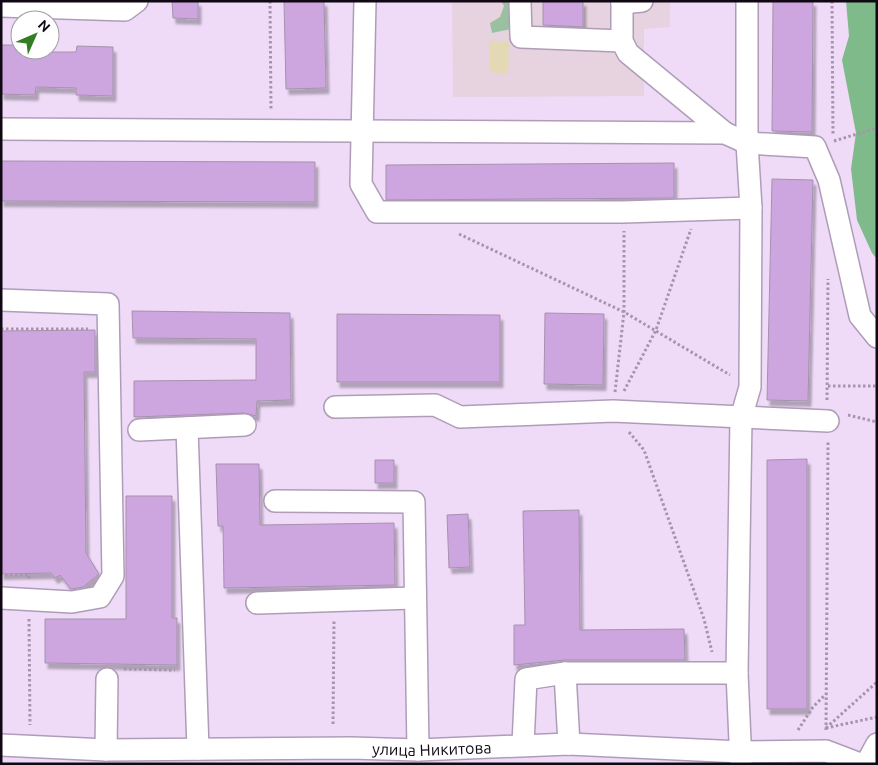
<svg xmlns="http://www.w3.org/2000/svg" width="878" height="765" viewBox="0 0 878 765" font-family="Ubuntu,sans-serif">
<defs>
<filter id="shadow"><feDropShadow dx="3" dy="5.5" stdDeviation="1" flood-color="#0004"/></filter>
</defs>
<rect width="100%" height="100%" fill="#efdbf8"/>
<path fill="#e7d2e0" d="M 452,1 L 670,1 L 670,27 L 644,29 L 644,96 L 453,97 Z"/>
<path fill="#99c1a0" d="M 501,1 L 510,1 L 511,29 L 492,33 L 490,23 L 500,17 L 504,6 Z"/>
<path fill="#7fba8b" d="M 846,1 L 877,1 L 877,259 L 872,253 L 857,220 L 851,169 L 856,133 L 842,60 L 849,36 Z"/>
<path fill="#e3dab5" d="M 489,41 L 509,41 L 508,74 L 489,72 Z"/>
<path fill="#cda5df" stroke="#a592ad" filter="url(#shadow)" d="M 172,1 L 198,1 L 198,19 L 173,18 Z
M 284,1 L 324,1 L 326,88 L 286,89 Z
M 543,1 L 583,1 L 583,27 L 543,25 Z
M 773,1 L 813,1 L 812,132 L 772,131 Z
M 1,45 L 20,45 L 20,50 L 34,52 L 76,52 L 77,46 L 113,47 L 113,96 L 76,95 L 76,88 L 36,87 L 35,95 L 1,94 Z
M 1,161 L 315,162 L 315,202 L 1,201 Z
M 674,163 L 674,198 L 386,200 L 386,165 Z
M 772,179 L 813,180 L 808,401 L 767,400 Z
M 132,311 L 290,313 L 291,400 L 257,401 L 256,416 L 244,413 L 134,417 L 134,381 L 256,380 L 256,339 L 133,338 Z
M 545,313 L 604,314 L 603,385 L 544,384 Z
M 337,314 L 500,315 L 500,382 L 337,382 Z
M 95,330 L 95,372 L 84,372 L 86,553 L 99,574 L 83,587 L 71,589 L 60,575 L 55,578 L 51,573 L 1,574 L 1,331 Z
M 807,459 L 807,709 L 767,709 L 767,460 Z
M 375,460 L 394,460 L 394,483 L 375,483 Z
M 216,464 L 259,464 L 260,525 L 394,523 L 395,585 L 224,588 L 223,526 L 218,526 Z
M 126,496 L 172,496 L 172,618 L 177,618 L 177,665 L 45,663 L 45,619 L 126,619 Z
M 579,510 L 580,630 L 684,629 L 685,660 L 565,660 L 514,665 L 514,625 L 525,625 L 523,511 Z
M 468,514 L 470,567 L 449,568 L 447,515 Z"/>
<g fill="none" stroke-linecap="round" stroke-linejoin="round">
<defs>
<g id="minor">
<path d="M 365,1 L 361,184 L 377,212 L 623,212 L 751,208"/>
<path d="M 520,1 L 521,37 L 622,41"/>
<path d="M 622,1 L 622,41 L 628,53 L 725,133"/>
<path d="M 622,3 L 642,1"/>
<path d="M 1,6 L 125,10 L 137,1"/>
<path d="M 1,129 L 725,133 L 747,143 L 815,147 L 829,180 L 860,316 L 877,337"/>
<path d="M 1,300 L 108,304 L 113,576 L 100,597 L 72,602 L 1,598"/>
<path d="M 335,407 L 435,405 L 460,417 L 613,411 L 828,421"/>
<path d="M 187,428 L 198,749"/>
<path d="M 139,430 L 245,425"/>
<path d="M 275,501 L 414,502 L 418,750"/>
<path d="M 257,603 L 414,598"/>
<path d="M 569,744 L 565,673 L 737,673"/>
<path id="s1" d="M 1,745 L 106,750 L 351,748 L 418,750 L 569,744 L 741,752 L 826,751 L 860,764"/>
<path d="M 523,745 L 526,679 L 565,673"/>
<path d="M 106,750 L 107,679"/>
<path d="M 741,764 L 737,673 L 741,418 L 750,387 L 751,208 L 747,143 L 747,1"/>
<path d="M 866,764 L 877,744"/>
</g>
</defs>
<use href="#minor" stroke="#af9db8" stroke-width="24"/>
<path stroke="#a595ac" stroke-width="3" stroke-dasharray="2.5 2.5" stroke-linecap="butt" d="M 270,1 L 271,110
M 832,1 L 833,136
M 834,141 L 877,128
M 459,234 L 624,312 L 730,375
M 1,329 L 88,329
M 828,386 L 877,386
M 624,391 L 656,330 L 691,229
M 615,392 L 624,312 L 624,231
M 827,400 L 828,279
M 848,415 L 877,422
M 629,432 L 644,450 L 704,619 L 712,652
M 5,575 L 29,575 L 29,580
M 29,619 L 30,725
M 124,669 L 175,670
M 333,724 L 334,620
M 826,728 L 877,682
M 826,728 L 877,717
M 798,730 L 813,707 L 826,694
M 826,730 L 828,442"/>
<use href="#minor" stroke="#fff" stroke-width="21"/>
</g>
<g text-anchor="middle" stroke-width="4" stroke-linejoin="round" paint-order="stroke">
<g font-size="16" fill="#100913" stroke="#fff">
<text dy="6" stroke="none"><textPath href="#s1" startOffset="431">улица Никитова</textPath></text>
</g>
</g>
<rect width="878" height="765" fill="none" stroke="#100913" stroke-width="5"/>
<g transform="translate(35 35) rotate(45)"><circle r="24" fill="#ffffff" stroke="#9f9da1"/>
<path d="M0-4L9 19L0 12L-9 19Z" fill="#327c23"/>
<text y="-8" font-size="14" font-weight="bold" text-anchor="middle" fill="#100913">N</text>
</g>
</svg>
